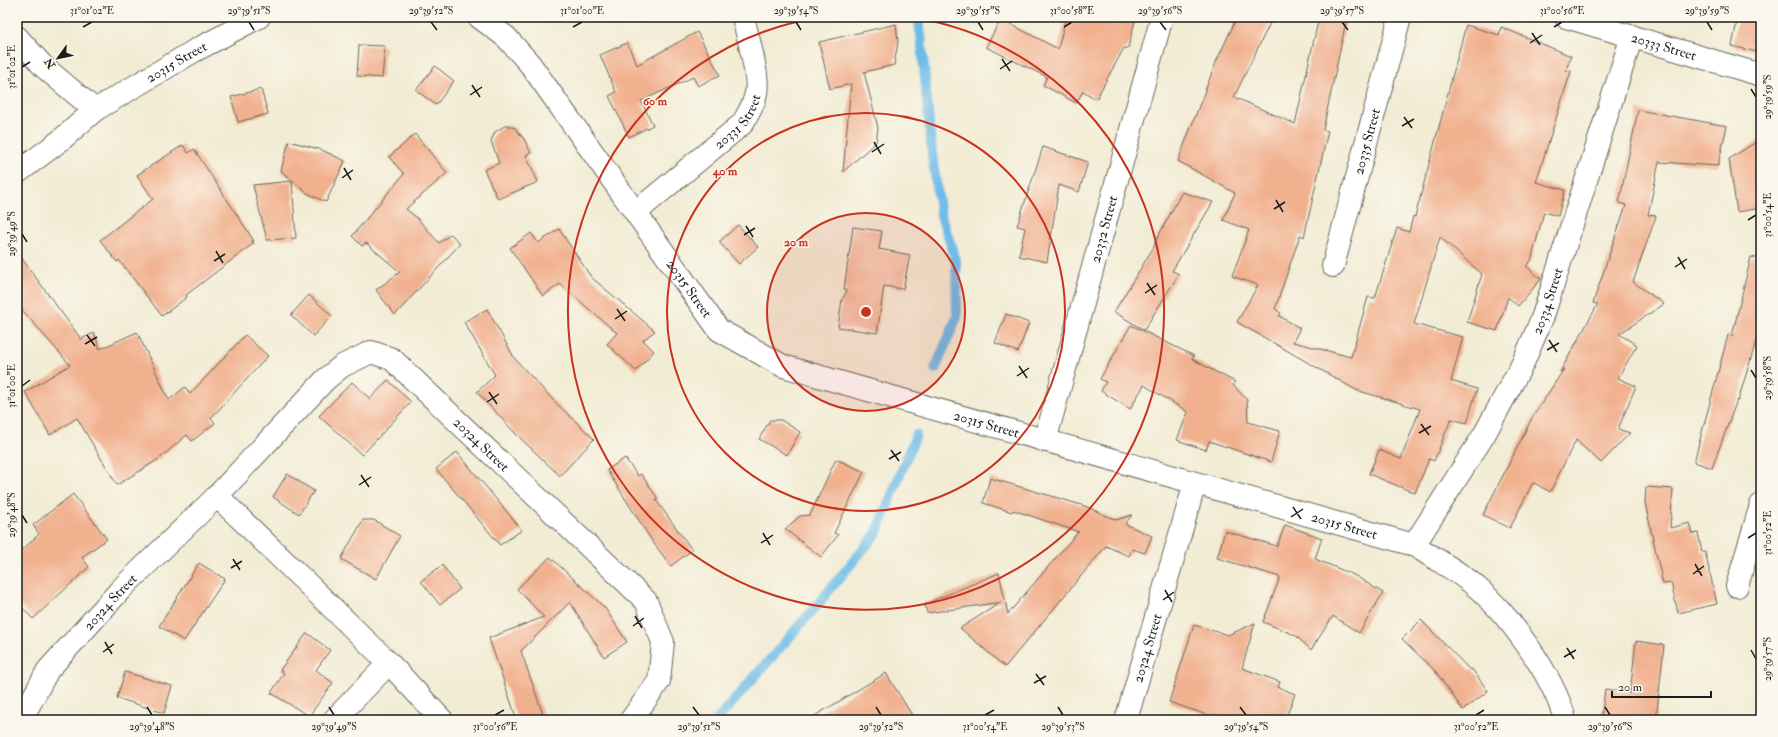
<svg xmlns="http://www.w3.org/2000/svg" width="1778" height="737" font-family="'IM FELL Double Pica',serif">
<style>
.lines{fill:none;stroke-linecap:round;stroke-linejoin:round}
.stream{stroke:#6ebce8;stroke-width:10}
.building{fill:#f1b18f}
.minor-casing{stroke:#67655c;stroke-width:24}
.minor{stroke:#fff;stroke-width:22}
.ticks{fill:none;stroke:#1c1c1c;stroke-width:1.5}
.ring{fill:none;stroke:#c8321e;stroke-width:2}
.labels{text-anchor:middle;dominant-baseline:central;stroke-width:3;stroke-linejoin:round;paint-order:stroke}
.street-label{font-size:14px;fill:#1c1c1c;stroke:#fbf7ec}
.centre{fill:#c8321e;stroke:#fbf7ec;stroke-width:2}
.ring-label{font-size:12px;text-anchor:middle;font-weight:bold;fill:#c8321e;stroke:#fbf7ec;stroke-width:3;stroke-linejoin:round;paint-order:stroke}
.neatline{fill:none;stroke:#1c1c1c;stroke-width:1.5}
.ticks-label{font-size:10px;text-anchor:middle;fill:#1c1c1c}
</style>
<rect width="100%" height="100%" fill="#fbf7ec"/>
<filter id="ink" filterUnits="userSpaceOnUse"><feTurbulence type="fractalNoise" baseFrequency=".025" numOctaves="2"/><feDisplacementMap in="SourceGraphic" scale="8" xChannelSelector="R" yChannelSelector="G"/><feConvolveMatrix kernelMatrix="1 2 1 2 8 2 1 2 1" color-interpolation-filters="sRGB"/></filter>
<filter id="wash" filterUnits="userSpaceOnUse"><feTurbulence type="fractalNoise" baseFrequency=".012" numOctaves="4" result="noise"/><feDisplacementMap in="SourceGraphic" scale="16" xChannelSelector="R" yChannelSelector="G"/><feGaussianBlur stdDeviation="0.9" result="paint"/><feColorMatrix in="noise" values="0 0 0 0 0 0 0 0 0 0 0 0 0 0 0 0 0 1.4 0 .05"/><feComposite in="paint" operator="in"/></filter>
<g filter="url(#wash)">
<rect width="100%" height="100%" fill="#f2ecd4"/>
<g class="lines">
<path class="stream" d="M918 17 921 35 932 155 941 216 956 260 957 317 935 369
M717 720 806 618 876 534 916 435"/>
</g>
<g id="blocks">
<path class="building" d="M1066 17H1136L1128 48H1124L1096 99 1083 91 1076 103 1043 85 1047 77 986 47 1001 19 1058 49Z
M1237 17H1273L1234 97 1295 124 1319 17H1347L1323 130 1328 131 1304 237 1300 235 1275 309 1281 313 1279 316 1300 328 1293 342 1351 357 1368 297 1375 298 1397 228 1409 232 1413 216 1415 217 1466 25 1499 35 1501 27 1571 56 1566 70 1571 71 1536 182 1565 190 1558 216 1544 212 1531 261 1526 266 1541 279 1518 306 1508 297 1497 331 1467 322 1482 274 1440 237 1414 324 1463 337 1451 381 1477 389 1467 423 1451 419 1434 461 1429 459 1415 493 1369 474 1379 450 1401 459 1420 409 1356 390 1237 322 1258 285 1232 276 1249 230 1223 220 1235 193 1178 161 1216 62Z
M1738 17H1761V53L1732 46Z
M896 24 898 42 894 65 864 72 878 128 876 142 843 172 851 84 830 89 819 42Z
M697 32 720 75 698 86 693 77 641 101 653 125 629 137 609 96 616 92 600 55 627 43 637 65Z
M359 45 385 46 382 78 357 76Z
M435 66 454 81 436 105 416 90Z
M261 89 268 114 238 122 231 97Z
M1638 110 1727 126 1718 166 1659 162 1648 215 1656 216 1633 282 1664 304 1619 334 1637 345 1618 378 1636 386 1618 429 1630 433 1601 463 1576 440 1550 492 1534 483 1532 484 1510 528 1483 515 1532 418 1564 369 1560 372 1598 304 1593 303 1626 205 1619 203Z
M506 125 515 128 524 139 531 153 526 155 538 182 498 199 484 170 499 163 491 141 495 132Z
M415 134 447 173 406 209 417 218 439 243 451 234 460 244 395 315 376 290 400 272 366 243 362 246 352 236 404 174 389 157Z
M1761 139V208L1737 212 1729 159Z
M289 141 322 150 345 161 326 202 307 193 281 171Z
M183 145 188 153 194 149 254 241H251L254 243 186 295 187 297 162 316 119 260 117 262 100 240 153 199 137 175Z
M1043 147 1088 162 1079 192 1059 185 1047 262 1019 256 1025 228 1017 226Z
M292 181 296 238 267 240 253 185Z
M1182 192 1213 202 1172 271 1179 274 1144 330 1114 312 1155 245 1154 244Z
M738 225 758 247 739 264 719 242Z
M853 227 882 231 879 249 910 255 903 289 884 286 877 333 838 327 842 299 847 291 844 289Z
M559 229 591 277 655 331 643 340 654 351 636 371 607 344 617 333 560 284 543 296 510 248 531 233 538 243Z
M17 252 81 339 94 333 100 349 137 332 169 400 185 387 190 394 245 335 268 356 211 418 215 423 192 441 187 435 159 459 117 485 77 418 50 435 25 392 70 365 17 304Z
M1751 257 1761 259V325L1738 401 1737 400 1712 468 1694 462 1728 335 1732 336Z
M309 295 332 316 313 336 291 315Z
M487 309 515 359 555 402 594 439 560 476 515 433 477 392 495 375 464 322Z
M1006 314 1029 323 1018 352 995 343Z
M1131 325 1194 356 1192 359 1235 382 1233 385 1247 400 1248 422 1280 431 1271 462 1209 441 1206 450 1177 440 1188 412 1144 385 1130 409 1101 391 1106 382 1100 379Z
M388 380 411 402 362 455 319 416 352 382 370 399Z
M770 420H781L800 432 787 455 759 439Z
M457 452 522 530 500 545 436 469Z
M625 458 638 476 641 474 658 499 656 500 692 550 671 566 652 541 607 470Z
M836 459 864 472 834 533 838 535 821 557 785 529 800 516 810 515Z
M287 474 314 491 299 514 273 497Z
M990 478 1085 506 1116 520 1132 515 1125 524 1152 536 1145 553 1132 549 1129 556 1106 546 1005 667 960 628 1002 602 927 613 925 604 999 573 1008 614 1077 533H1076L1079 532 1013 510 1012 512 983 503Z
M1646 487 1673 489 1670 528 1690 523 1693 534 1698 533 1702 552H1705L1717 604 1678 613 1671 583 1663 584 1645 503Z
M73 494 107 539 82 557 89 567 33 619 17 602V555L39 534 33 525Z
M363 520H374L400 536 376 579 341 559Z
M1285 525 1322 538 1315 559 1354 575 1383 593 1359 633 1333 616 1311 650 1295 635 1263 622 1280 577 1217 558 1225 531 1277 546Z
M550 557 605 608 627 642 604 657 570 602 521 651 545 720H517L489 638 544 617 517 589Z
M199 563 225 579 184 641 159 626Z
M442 565 460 589 440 605 421 581Z
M1421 620 1470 670 1472 669 1488 691 1463 710 1436 672 1402 639Z
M1255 623 1242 668 1280 682 1278 687 1295 694 1285 720H1222L1169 702 1194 625 1228 635Z
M307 633 330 650 316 670 333 683 309 716 271 693 284 673 280 670Z
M1636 641 1664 645 1656 720H1601L1605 689 1630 693Z
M125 672 172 686 164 713 117 698Z
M886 673 915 720H808Z"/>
</g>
</g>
<g filter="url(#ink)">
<use href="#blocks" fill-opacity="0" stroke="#67655c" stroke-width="1"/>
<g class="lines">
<defs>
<g id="minor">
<path id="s1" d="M479 17 506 37 530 64 719 330 783 366 1414 545C1433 558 1455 569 1473 584 1508 613 1554 676 1565 720"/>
<path id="s2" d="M1566 17 1761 75"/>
<path d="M17 37 44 67 95 110"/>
<path id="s3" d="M17 173 61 140 95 110 194 51 259 17"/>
<path id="s4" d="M636 212 742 124C748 114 754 105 756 93 760 77 747 35 743 17"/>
<path id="s5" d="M1333 266 1400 17"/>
<path id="s6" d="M1045 441 1162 17"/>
<path d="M217 496 389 663 442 720"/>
<path id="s7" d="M1414 545 1484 435 1523 363 1543 316 1632 36"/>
<path d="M1737 586 1761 505"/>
<path id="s8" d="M21 720 48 670 122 588 217 496 325 380 342 366 371 352 392 359 646 601 663 642 659 681 631 720"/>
<path d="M334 720 389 663"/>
<path id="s9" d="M1126 720 1195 483"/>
</g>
</defs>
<use href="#minor" class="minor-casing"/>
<use href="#minor" class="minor"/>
</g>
</g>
<path class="ticks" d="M249 22 254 30M431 22 437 30M796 22 801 30M978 22 983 30M1160 22 1166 30M1342 22 1348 30M1707 22 1712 30M83 27 92 22M573 27 582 22M1064 27 1072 22M1554 27 1562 22M1532 33 1540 45M1530 43 1542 35M1002 59 1010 71M22 67 30 62M1000 69 1012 61M472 85 480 97M1751 89 1756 97M470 95 482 87M1404 117 1412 128M1402 126 1414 119M874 142 881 154M872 152 884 144M344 168 351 180M342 178 353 170M1276 200 1283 212M1274 209 1285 202M1748 220 1756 215M746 226 753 237M22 234 27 242M744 235 755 228M216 251 223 263M1678 257 1685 269M214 261 225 254M1675 267 1687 259M1147 283 1155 295M1145 293 1157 285M617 309 625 321M615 319 627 311M87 335 95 346M1549 340 1557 352M85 344 97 337M1547 350 1559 343M1019 366 1027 378M1751 370 1756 378M1017 376 1029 368M22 386 30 380M489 392 497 404M487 402 499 394M1421 424 1429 435M1419 433 1431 426M891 450 899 461M889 459 901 452M361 475 369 487M359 485 371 477M1293 507 1301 519M22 515 27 523M1291 517 1303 509M763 533 770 545M1748 538 1756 533M761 543 773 535M233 559 240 570M1695 564 1702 576M231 568 242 561M1693 574 1704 566M1165 590 1172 602M1163 600 1174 592M635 616 642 628M633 626 644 618M105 642 112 654M1567 648 1574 659M1751 650 1756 659M103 652 114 644M1564 657 1576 650M1036 674 1044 685M1034 683 1046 676M147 707 152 715M329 707 334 715M693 707 699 715M876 707 881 715M1058 707 1063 715M1240 707 1246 715M1605 707 1610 715M495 715 504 710M985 715 994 710M1476 715 1484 710"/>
<circle cx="866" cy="312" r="99" fill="#c8321e" fill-opacity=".12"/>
<g class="ring">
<circle cx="866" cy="312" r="99"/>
<circle cx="866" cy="312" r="199"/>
<path d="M910 17A298 298 0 1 1 822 17"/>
</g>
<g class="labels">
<g class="street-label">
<text stroke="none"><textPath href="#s2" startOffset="102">20333 Street</textPath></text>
<text stroke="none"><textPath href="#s3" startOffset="195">20315 Street</textPath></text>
<text stroke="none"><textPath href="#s4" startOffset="137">20331 Street</textPath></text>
<text stroke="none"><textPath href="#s5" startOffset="129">20335 Street</textPath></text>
<text stroke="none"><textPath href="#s6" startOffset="220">20332 Street</textPath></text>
<text stroke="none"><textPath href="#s1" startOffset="345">20315 Street</textPath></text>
<text stroke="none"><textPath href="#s7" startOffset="279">20334 Street</textPath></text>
<text stroke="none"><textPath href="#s1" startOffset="681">20315 Street</textPath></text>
<text stroke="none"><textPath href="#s8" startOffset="658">20324 Street</textPath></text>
<text stroke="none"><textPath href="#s1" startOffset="1053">20315 Street</textPath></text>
<text stroke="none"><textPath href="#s8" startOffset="149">20324 Street</textPath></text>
<text stroke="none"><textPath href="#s9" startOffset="75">20324 Street</textPath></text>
</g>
</g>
<circle cx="866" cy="312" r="6" class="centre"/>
<g class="ring-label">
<text x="655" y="105">60 m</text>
<text x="725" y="175">40 m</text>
<text x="796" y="246">20 m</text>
</g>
<rect width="1778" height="737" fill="none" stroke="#fbf7ec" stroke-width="44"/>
<g transform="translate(58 58) rotate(237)" stroke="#fbf7ec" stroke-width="3" paint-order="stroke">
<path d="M0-3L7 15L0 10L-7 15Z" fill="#1c1c1c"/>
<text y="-6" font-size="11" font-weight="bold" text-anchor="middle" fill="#1c1c1c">N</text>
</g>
<path d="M1612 691v6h99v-6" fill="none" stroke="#1c1c1c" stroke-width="2"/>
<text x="1618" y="691" font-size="12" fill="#1c1c1c" stroke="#fbf7ec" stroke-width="3" paint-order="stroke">20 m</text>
<rect x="22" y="22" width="1734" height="693" class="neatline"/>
<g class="ticks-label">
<text x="92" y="14">31°01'02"E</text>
<text x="249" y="14">29°39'51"S</text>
<text x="431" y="14">29°39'52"S</text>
<text x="582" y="14">31°01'00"E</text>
<text x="796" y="14">29°39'54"S</text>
<text x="978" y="14">29°39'55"S</text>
<text x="1072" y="14">31°00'58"E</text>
<text x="1160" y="14">29°39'56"S</text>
<text x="1342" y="14">29°39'57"S</text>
<text x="1562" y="14">31°00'56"E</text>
<text x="1707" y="14">29°39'59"S</text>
<text transform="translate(11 67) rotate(-90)" y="4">31°01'02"E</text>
<text transform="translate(1767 97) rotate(-90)" y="4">29°39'59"S</text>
<text transform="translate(1767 215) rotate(-90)" y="4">31°00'54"E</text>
<text transform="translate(11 234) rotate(-90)" y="4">29°39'49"S</text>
<text transform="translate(1767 378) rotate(-90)" y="4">29°39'58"S</text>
<text transform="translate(11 386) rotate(-90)" y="4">31°01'00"E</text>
<text transform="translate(11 515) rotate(-90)" y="4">29°39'48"S</text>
<text transform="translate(1767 533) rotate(-90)" y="4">31°00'52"E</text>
<text transform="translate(1767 659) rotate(-90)" y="4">29°39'57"S</text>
<text x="152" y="730">29°39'48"S</text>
<text x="334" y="730">29°39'49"S</text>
<text x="495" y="730">31°00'56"E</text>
<text x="699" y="730">29°39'51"S</text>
<text x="881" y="730">29°39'52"S</text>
<text x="985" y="730">31°00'54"E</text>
<text x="1063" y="730">29°39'53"S</text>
<text x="1246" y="730">29°39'54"S</text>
<text x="1476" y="730">31°00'52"E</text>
<text x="1610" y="730">29°39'56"S</text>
</g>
</svg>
